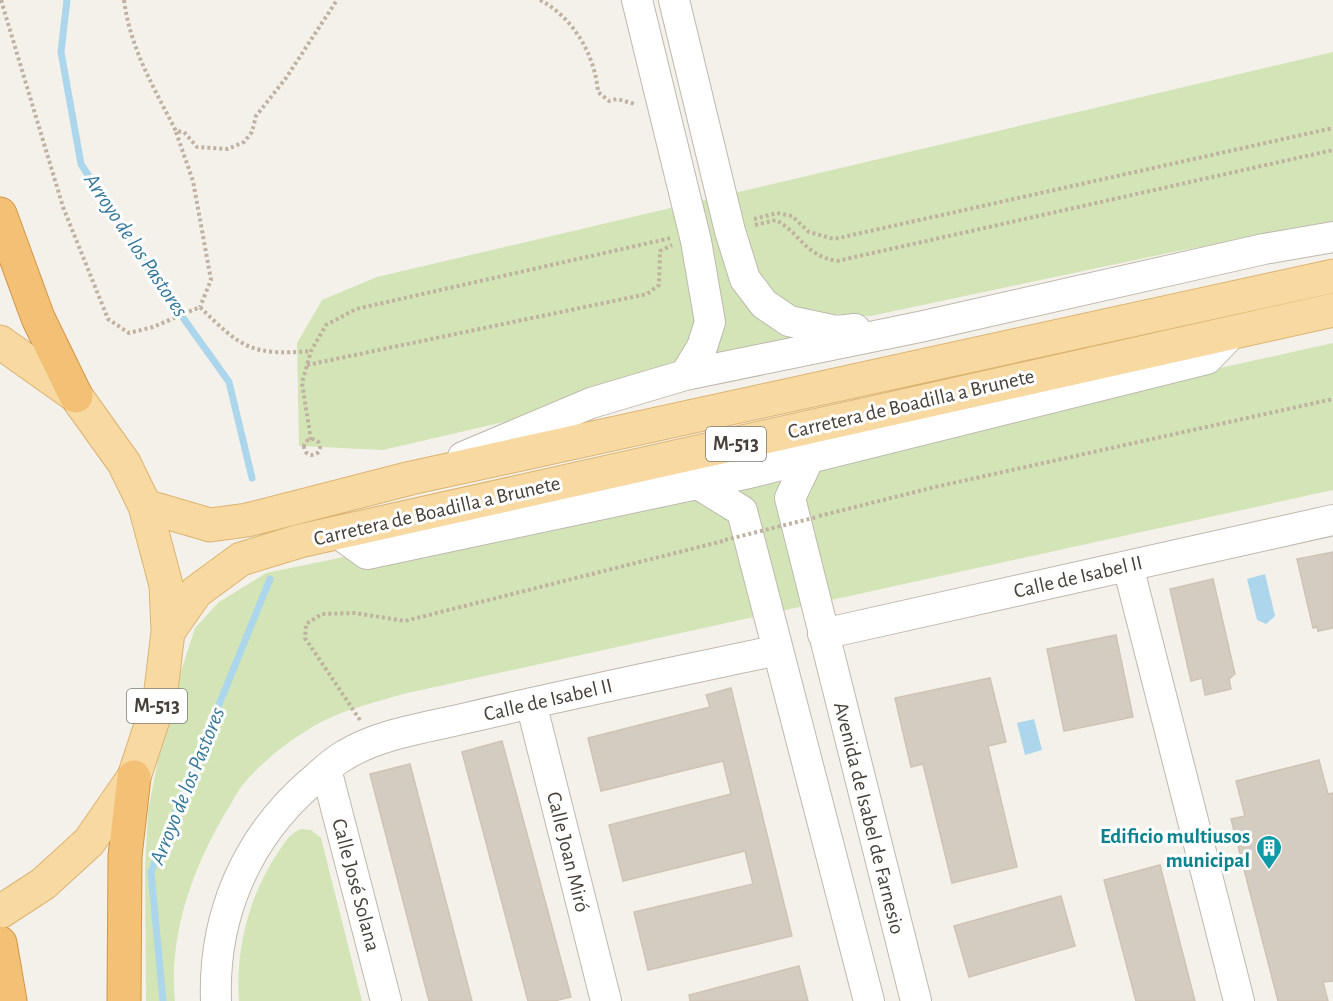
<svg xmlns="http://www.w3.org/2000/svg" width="1333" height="1001" font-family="'Alegreya Sans',sans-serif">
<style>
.green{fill:#d3e5b7}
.water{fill:#acd6ec}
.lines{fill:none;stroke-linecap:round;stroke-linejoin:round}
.stream{stroke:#acd6ec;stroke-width:7}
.building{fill:#d5ccc1;stroke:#cfc3b4;stroke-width:1.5}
.minor-casing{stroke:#bfb8ae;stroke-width:32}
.major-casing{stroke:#dcb471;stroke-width:35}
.highway-casing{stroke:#d39546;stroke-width:35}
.path{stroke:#c0b2a0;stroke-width:4;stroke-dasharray:3 3;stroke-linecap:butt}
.minor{stroke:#fff;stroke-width:30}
.major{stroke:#f7d9a1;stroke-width:33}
.highway{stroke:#f3c176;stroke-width:33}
.path-bridge{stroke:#c0b2a0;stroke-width:4;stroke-dasharray:3 3;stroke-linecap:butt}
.labels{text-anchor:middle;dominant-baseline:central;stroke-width:6;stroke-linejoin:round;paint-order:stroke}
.shield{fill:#fff;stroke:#7f7a74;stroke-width:1.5}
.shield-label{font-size:20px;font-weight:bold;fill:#484139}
.street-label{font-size:21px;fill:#484139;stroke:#fff}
.culture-label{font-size:21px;font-weight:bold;fill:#0d838f;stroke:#fff;text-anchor:end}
.water-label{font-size:22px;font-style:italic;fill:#35789d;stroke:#fff}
</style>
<rect width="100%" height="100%" fill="#f4f1eb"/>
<path class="green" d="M1333 52V223L1173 252 871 316 838 314 793 340 601 384 517 419 383 450 299 446 297 343 322 300 377 277Z
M1333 343V490L403 694C376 702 346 709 321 722 294 737 267 757 246 781 239 788 234 799 229 807 194 864 168 934 175 1001H146L145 868 148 811 167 714 195 628 219 602 266 573 698 484Z
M301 829 311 830 321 838 362 1001H239C235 950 249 894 279 851 285 842 290 833 301 829Z"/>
<path class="water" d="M1265 574 1275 616 1266 624 1257 620 1247 579Z
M1034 719 1042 750 1025 755 1017 723Z"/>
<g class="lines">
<path class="stream" d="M67 0 61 52 81 164 156 280 229 382 252 478
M163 1001 151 872 270 579"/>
</g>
<path class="building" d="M1333 552V628L1318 631 1317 627 1313 628 1297 559Z
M1213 579 1235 674 1229 679 1231 689 1205 695 1202 678 1191 681 1170 589Z
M1116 635 1133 717 1064 731 1047 649Z
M990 678 1006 742 988 746 1017 867 952 883 923 764 911 767 895 698Z
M731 688 792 936 648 970 634 912 753 884 745 851 623 881 609 825 731 794 723 761 601 791 588 738 710 707 706 695Z
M502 741 571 997 554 1001H528L462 752Z
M1319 760 1328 794 1333 793V981L1323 982 1328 1001H1278L1231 819 1245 816 1236 781Z
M410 764 472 1001H429L370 774Z
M1160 865 1195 1001H1136L1104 880Z
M1061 896 1075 946 969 977 954 926Z
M799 966 808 1001H690L689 995Z"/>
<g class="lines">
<defs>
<path id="minor" d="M637 0 696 241 710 322 702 347 685 375
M674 0 730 231 745 279 764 304 789 321 836 331 855 329
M463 457 591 403 685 375 924 326 1264 249 1333 237
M809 458 790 498 916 1001
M698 484 742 511 869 1001
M338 533 367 554 749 473 1207 359 1233 332
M1128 566 1239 1001
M823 634 1333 520
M531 703 606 1001
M326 769 386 1001
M216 1001C213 916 246 839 310 783 321 774 332 762 345 755 381 733 430 727 471 717 573 693 676 672 778 650"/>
<path id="major" d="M0 342 76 396 124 463 145 506 166 585 168 632 160 698 134 777 89 842 43 884 0 912
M145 506 210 525 247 520 411 478 1333 276
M168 632 196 592 241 559 300 541 1333 310"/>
<path id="highway" d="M0 214 38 318 76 396
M0 943 10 1001
M124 1001 125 856 134 777"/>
</defs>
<use href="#minor" class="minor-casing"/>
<use href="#major" class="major-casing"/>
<use href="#highway" class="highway-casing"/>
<path class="path" d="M1 0 63 207 108 319 129 333 153 327 200 307C241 348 252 356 311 351
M124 0C130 48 154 88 176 131L184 132 197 147 228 149 244 142 252 132 256 116 286 78 337 0
M540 0C573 17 595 55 598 92L609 101 617 99 635 104
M176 132 193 181 211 280 200 307
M754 219 777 213 792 216 809 232 834 239 1333 128
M755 225 776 220C801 234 804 255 837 261L1333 150
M307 365 647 294 659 285 660 251 672 245
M304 447a8 8 0 1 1 16 0a8 8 0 1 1-16 0Z
M311 440 302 383 311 351 326 325 356 309 671 238
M819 516 935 487 1333 399
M360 720 305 638 306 624 322 614 355 613 405 621 723 541"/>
<use href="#minor" class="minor"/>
<use href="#major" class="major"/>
<use href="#highway" class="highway"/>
<path class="path-bridge" d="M725 540 817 517"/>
</g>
<defs>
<symbol id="building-pin" viewBox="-11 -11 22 30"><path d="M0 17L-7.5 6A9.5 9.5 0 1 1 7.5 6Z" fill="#0f9aa8" stroke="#fff"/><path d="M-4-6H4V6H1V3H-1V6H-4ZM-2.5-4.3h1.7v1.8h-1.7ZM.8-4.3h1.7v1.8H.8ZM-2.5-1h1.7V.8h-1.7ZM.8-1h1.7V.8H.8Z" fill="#fff"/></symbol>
</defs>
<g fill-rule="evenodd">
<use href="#building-pin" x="1254" y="833" width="30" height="40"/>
</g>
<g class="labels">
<g class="shield">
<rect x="706" y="427" width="60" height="34" rx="4.5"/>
<rect x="127" y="689" width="60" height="34" rx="4.5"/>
</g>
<g class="shield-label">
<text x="736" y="444">M-513</text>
<text x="157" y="706">M-513</text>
</g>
<g class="street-label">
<text transform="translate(911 404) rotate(-13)">Carretera de Boadilla a Brunete</text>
<text transform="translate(437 511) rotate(-13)">Carretera de Boadilla a Brunete</text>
<text transform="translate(1078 577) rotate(-13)">Calle de Isabel II</text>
<text transform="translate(548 700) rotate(-13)">Calle de Isabel II</text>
<text transform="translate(869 818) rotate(76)">Avenida de Isabel de Farnesio</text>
<text transform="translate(568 852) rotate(76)">Calle Joan Miró</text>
<text transform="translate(356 885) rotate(75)">Calle José Solana</text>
</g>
<g class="culture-label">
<text x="1250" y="836">Edificio multiusos<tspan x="1250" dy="24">municipal</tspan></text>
</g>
<g class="water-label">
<text transform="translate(136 245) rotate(56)">Arroyo de los Pastores</text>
<text transform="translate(187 786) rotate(-68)">Arroyo de los Pastores</text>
</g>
</g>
</svg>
